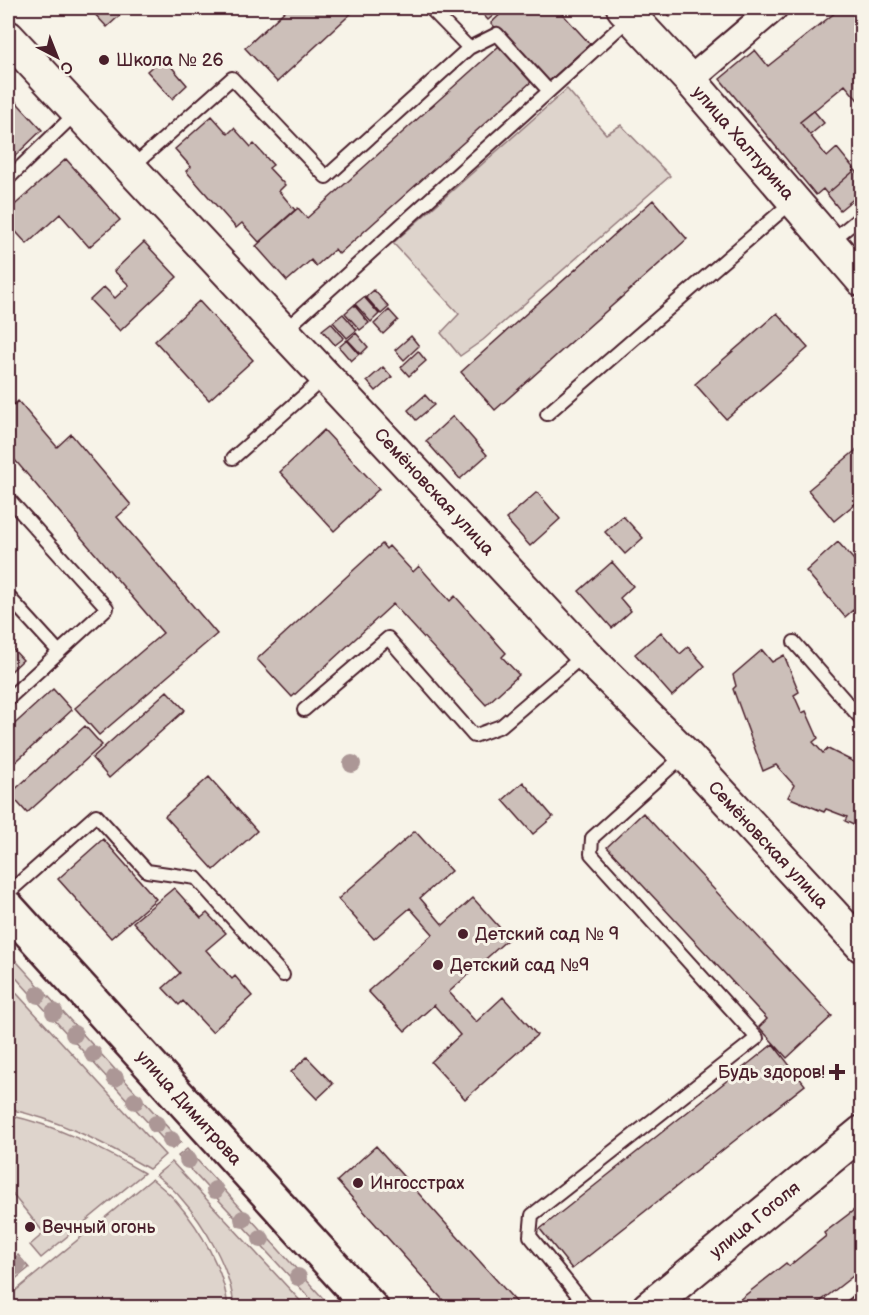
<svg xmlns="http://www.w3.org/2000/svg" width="869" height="1315" font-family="'Balsamiq Sans',sans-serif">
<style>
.green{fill:#ded4cc;stroke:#947a7c;stroke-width:1.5}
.building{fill:#ccbfb9;stroke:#4a1f2b;stroke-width:1.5}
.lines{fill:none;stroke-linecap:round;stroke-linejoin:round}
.service-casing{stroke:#4a1f2b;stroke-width:16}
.minor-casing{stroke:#4a1f2b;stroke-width:30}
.tertiary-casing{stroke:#4a1f2b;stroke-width:36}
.secondary-casing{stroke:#4a1f2b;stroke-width:38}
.service{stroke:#f7f3e8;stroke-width:12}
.minor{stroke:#f7f3e8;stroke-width:26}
.tertiary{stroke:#f7f3e8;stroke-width:32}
.secondary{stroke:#f7f3e8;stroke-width:33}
.tree{fill:#ac9796}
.poi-dot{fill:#4a1f2b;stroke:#f7f3e8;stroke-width:2}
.labels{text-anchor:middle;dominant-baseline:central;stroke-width:6;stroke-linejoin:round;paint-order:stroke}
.poi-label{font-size:18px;fill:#4a1f2b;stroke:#f7f3e8;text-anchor:start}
.street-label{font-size:18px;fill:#4a1f2b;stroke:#f7f3e8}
</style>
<rect width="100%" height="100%" fill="#f7f3e8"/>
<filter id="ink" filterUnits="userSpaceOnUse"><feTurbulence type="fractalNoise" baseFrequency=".0167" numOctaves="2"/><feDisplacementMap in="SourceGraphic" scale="12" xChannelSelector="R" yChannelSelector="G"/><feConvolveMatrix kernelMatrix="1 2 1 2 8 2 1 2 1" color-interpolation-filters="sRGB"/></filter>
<g filter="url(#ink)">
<path class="green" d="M567 89 606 134 621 125 670 176 483 340 460 356 441 333 459 314 393 243Z
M8 952 181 1142 172 1149 8 969Z
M8 984 165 1155 149 1169C104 1143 58 1119 8 1109Z
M8 1115C56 1125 101 1148 144 1173L41 1258 30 1245 44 1233 8 1189Z
M187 1149 331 1307H318L178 1156Z
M172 1162 306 1307H234C231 1269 205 1225 180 1197 173 1188 164 1182 156 1175Z
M152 1179C160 1186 169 1193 176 1201 201 1230 224 1269 228 1307H8V1297Z
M18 1255 29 1268 8 1285V1264Z"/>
<path class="building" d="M89 8H128L107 27Z
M288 8H357L277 82 245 48Z
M477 8H502L488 20Z
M507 8H557L590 44 546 84 491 23Z
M662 8H680L670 17Z
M841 8H862V105L845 85 800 122 827 157 837 148 855 170 827 194 823 189 816 195 720 79 755 50 768 66Z
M499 46 531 82 339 254 335 249 316 266 311 260 287 281 256 246 298 208 307 218Z
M163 57 187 85 172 99 147 71Z
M8 93 42 130 14 157 8 151Z
M814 111 824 123 810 135 800 122Z
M212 116 228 134 234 128 251 147 254 144 273 165 269 168 285 185 279 191 295 210 259 242 242 223 236 228 186 171 191 167 175 149Z
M66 159 120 220 89 247 60 214 27 244 8 223V211Z
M855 170 862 177V192L840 210 827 194Z
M653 200 687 239 495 410 461 372Z
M144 242 177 277 120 331 90 300 104 287 115 298 129 285 114 271Z
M374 290 389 307 381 314 366 297Z
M364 297 379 314 371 322 355 304Z
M199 301 253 360 209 400 155 341Z
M354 305 369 323 360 330 345 313Z
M389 310 398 320 383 334 374 324Z
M777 313 808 348 726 419 695 384Z
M343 314 357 330 347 338 333 322Z
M331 323 344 338 335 345 322 330Z
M356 333 368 347 361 354 348 340Z
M411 336 419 346 404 360 395 350Z
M347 340 359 354 351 361 339 347Z
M418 351 426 361 409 376 401 367Z
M383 367 392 377 376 391 367 381Z
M425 395 434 405 416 420 408 410Z
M18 401 57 447 71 434 131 505 117 517 217 634 99 735 75 708 163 633 8 452V410Z
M453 416 487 455 460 479 426 441Z
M324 430 379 489 334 531 280 472Z
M862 445V498L834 521 808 490Z
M537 492 560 519 530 546 506 519Z
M623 516 643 538 625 554 605 532Z
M838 542 862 569V620L853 610 845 617 806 571Z
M382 544 386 549 389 546 413 572 419 566 450 601 455 596 506 653 502 657 519 675 486 705 393 604 292 697 257 659Z
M612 562 633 586 620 598 631 611 612 628 579 591Z
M661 632 680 654 688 647 705 666 672 696 635 654Z
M8 644 23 660 8 674Z
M762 650 772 662 784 655 799 692 794 695 802 713 806 711 818 738 813 742 823 753 828 749 862 766V829L845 821 847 817 826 809 824 812 788 797 794 785 776 765 763 771 733 689 736 686 733 675Z
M53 689 72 710 8 769V730Z
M167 691 185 710 109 778 92 758Z
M85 726 102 745 27 813 10 794Z
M209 777 257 831 214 870 165 816Z
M523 782 553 817 533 834 503 800Z
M643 813 832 1016 787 1058 759 1027 767 1019 607 847Z
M415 831 451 871 420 898 443 925 473 898 509 938 449 992 476 1022 503 997 537 1035 465 1099 431 1062 460 1035 434 1005 405 1031 368 991 433 934 410 908 374 939 338 899Z
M103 839 156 899 111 938 58 879Z
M174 888 201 918 207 913 226 933 206 950 232 979 235 976 252 996 212 1032 183 1001 179 1005 163 988 180 973 133 922Z
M773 1044 805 1085 572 1269 540 1229Z
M307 1057 333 1084 317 1099 291 1072Z
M376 1146 518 1304 514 1308H450L337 1181Z
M862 1204V1269L812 1308H729L786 1263 789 1266 826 1236 824 1233Z"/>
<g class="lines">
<defs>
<path id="service" d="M430 8 469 48 497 34 549 91
M132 167 232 78 326 177 469 48
M8 179 77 112
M830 242 862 216
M284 331 631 17
M547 414 793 201
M233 458 325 377
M8 498 107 608 8 699
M8 596 59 652
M794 642 862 720
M304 710 388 638 474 736 501 726 584 655
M8 893 96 815 147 871 196 878 283 975
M588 1308 530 1236 532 1215 757 1038 591 854 592 838 684 755
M850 1308 862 1298"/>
<path id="minor" d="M690 80 774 8"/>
<path id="tertiary" d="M623 8 690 80 862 280
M8 37 585 654 685 754 862 946
M648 1308 862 1132"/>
<path id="secondary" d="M8 908 371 1308"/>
</defs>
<use href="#service" class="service-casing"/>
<use href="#minor" class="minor-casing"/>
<use href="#tertiary" class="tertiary-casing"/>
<use href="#secondary" class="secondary-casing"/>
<use href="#service" class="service"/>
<use href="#minor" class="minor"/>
<use href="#tertiary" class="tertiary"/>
<use href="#secondary" class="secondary"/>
</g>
<g class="tree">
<circle cx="352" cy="764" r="9"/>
<circle cx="38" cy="995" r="9"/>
<circle cx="54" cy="1012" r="9"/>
<circle cx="74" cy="1034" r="9"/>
<circle cx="93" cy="1054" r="9"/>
<circle cx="115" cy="1078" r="9"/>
<circle cx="135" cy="1101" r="9"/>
<circle cx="156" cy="1124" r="9"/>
<circle cx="171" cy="1140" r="9"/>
<circle cx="188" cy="1160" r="9"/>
<circle cx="215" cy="1190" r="9"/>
<circle cx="243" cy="1219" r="9"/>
<circle cx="261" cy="1239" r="9"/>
<circle cx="17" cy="1266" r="9"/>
<circle cx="298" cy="1277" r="9"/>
</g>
</g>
<g class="poi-dot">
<circle cx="104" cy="60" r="6"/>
<circle cx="463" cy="934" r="6"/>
<circle cx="438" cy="965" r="6"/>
<path d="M834 1063h6v6h6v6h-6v6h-6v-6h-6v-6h6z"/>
<circle cx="358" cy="1183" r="6"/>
<circle cx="30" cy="1227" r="6"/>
</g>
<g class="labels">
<g class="poi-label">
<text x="116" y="60">Школа № 26</text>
<text x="475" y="934">Детский сад № 9</text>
<text x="450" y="965">Детский сад №9</text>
<text x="825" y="1072" text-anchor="end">Будь здоров!</text>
<text x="370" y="1183">Ингосстрах</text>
<text x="42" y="1227">Вечный огонь</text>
</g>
<g class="street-label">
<text transform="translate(743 143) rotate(49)">улица Халтурина</text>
<text transform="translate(434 492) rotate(47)">Семёновская улица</text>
<text transform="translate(768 845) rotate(47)">Семёновская улица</text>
<text transform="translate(189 1108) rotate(48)">улица Димитрова</text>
<text transform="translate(755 1220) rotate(-39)">улица Гоголя</text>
</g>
</g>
<rect width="869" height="1315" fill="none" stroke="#f7f3e8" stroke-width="30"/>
<rect x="15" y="15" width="839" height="1285" fill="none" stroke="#4a1f2b" stroke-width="2" filter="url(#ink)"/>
<g transform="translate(57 57) rotate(138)" stroke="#f7f3e8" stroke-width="4.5" paint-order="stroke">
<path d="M0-4.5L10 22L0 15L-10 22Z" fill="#4a1f2b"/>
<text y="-9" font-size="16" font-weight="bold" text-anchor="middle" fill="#4a1f2b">С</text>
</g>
</svg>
